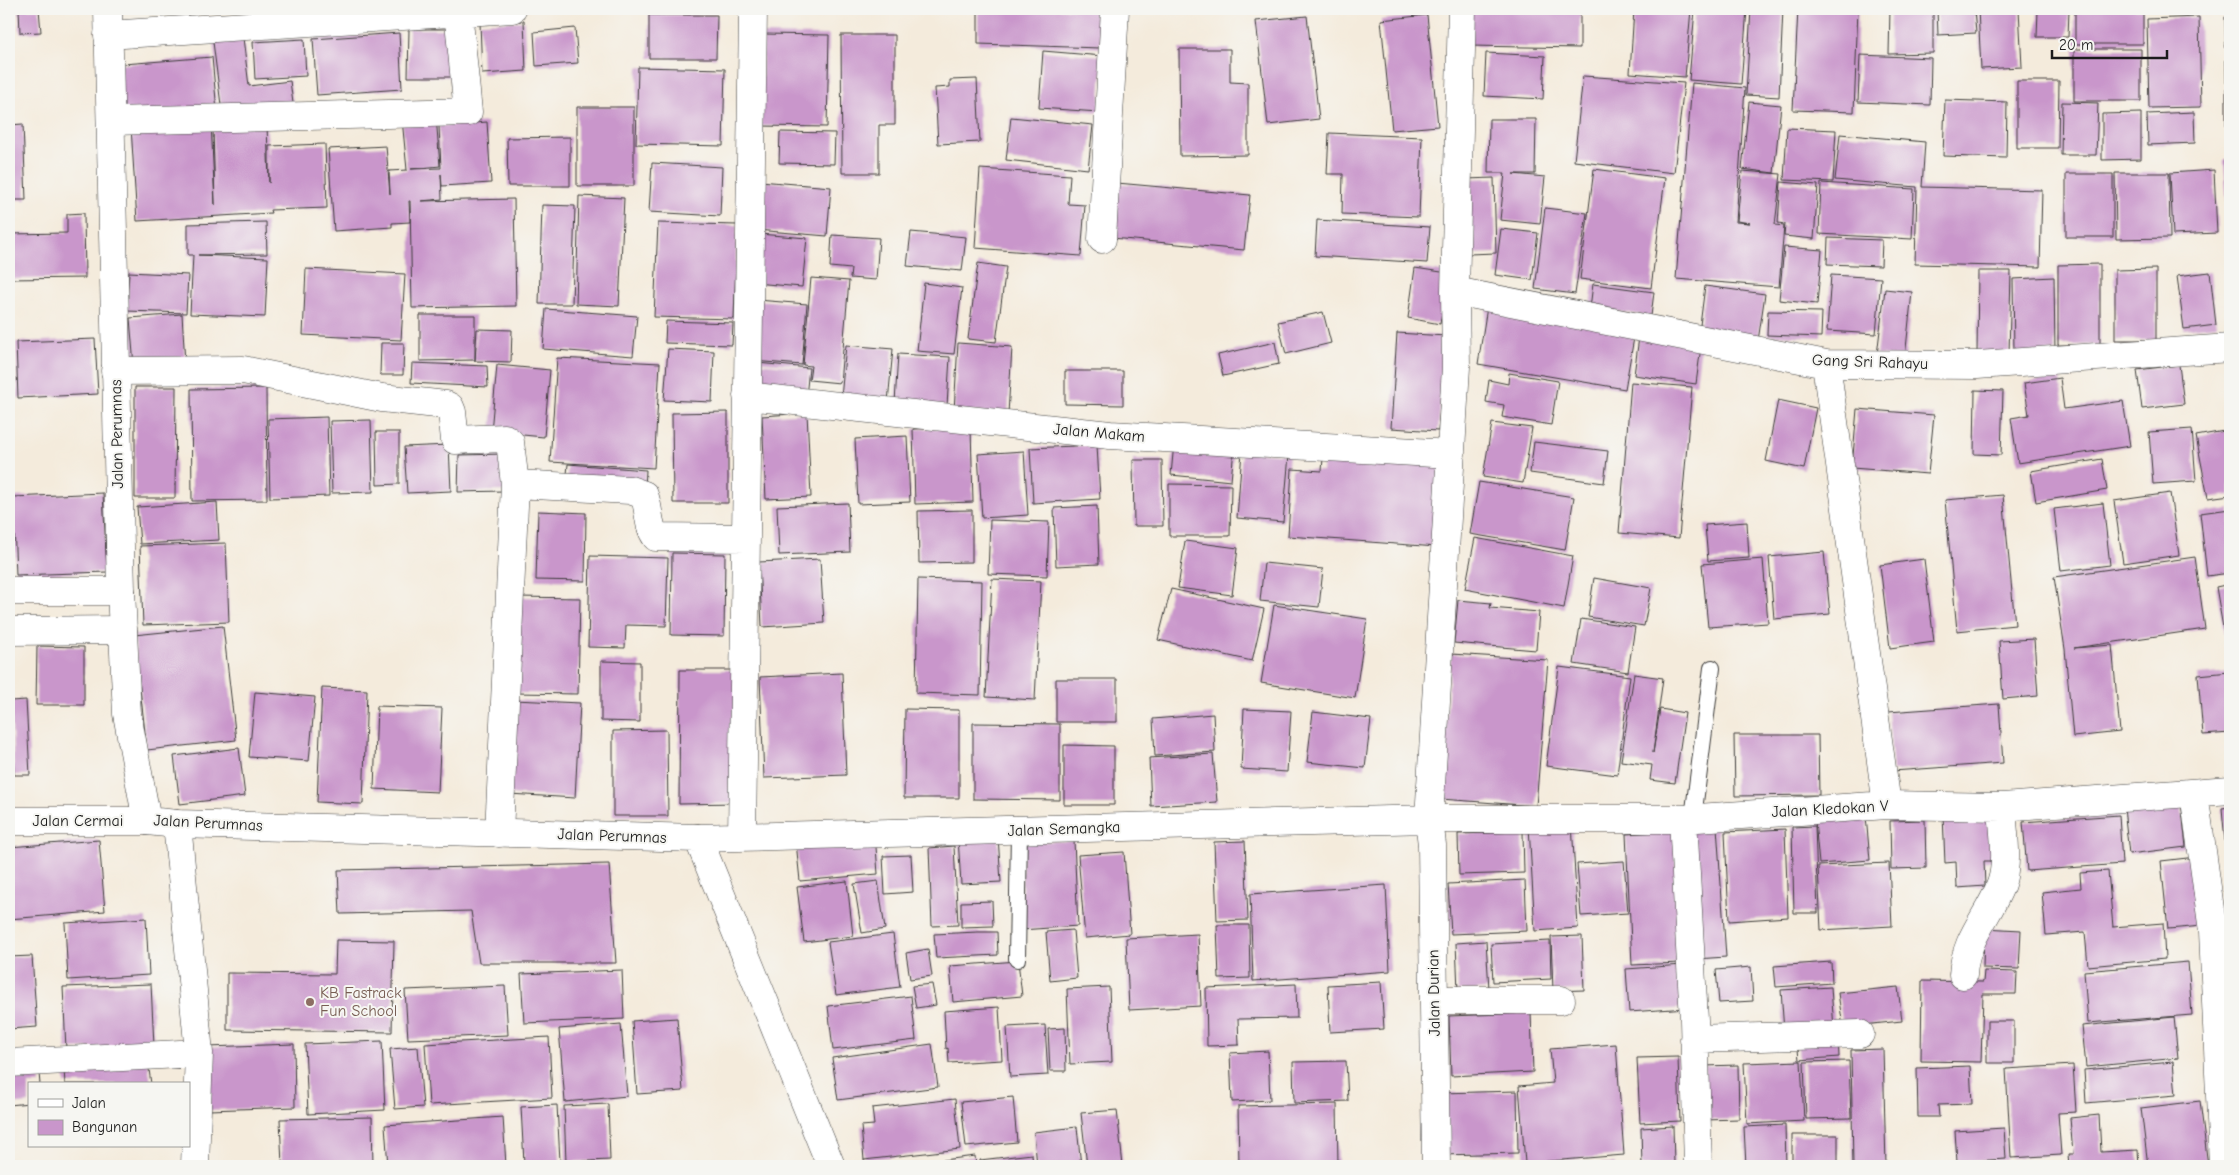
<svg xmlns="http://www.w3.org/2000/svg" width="2239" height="1175" font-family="'Comic Neue',sans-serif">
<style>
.building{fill:#c996cb}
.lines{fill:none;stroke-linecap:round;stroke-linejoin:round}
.lane-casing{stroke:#3c3b39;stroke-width:18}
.street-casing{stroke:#3c3b39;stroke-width:29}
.secondary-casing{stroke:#3c3b39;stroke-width:29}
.lane{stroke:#fff;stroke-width:16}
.street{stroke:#fff;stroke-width:28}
.secondary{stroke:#fff;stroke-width:28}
.education-dot{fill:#8d6e63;stroke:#f6f6f2;stroke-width:2}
.labels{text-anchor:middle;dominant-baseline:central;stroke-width:4;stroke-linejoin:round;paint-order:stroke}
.street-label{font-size:16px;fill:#1c1c1c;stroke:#f6f6f2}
.education-label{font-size:16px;fill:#785e54;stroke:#f6f6f2;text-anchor:start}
</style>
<rect width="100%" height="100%" fill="#f6f6f2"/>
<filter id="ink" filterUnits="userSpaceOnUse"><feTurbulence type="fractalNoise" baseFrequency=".02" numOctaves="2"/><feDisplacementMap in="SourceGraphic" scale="10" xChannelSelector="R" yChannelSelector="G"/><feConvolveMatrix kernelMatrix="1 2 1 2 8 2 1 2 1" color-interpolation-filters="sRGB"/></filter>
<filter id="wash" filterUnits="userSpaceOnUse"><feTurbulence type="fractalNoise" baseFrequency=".0096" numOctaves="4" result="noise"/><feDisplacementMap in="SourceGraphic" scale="20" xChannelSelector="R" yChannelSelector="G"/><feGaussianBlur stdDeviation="1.12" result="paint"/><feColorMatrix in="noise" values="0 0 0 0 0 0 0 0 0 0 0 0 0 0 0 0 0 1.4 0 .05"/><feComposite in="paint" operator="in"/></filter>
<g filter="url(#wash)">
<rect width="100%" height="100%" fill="#f4ebdc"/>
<g id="blocks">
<path class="building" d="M19 9H39L41 32 20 33Z
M165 9H212V10L166 14Z
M978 9H1102L1100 48 978 44Z
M1470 9H1580V48L1470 46Z
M1634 9H1691L1685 77 1630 73Z
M1695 9H1747L1741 84 1689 80Z
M1751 9H1783L1779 97 1746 95Z
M1798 9H1858L1854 112 1793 110Z
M1890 9H1933V53L1889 54Z
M1937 9H1974L1976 33 1938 35Z
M1978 9H2019L2022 67 1981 69Z
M2075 9H2143V44H2075Z
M2038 10H2069L2068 37H2037Z
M649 15H717L716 58H649Z
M1427 15 1438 126 1392 130 1381 20Z
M1307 16 1319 119 1268 125 1256 21Z
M2199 17 2201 107 2149 108 2147 19Z
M2225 17H2230V83H2226Z
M524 21 526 71 482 74 480 23Z
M575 28 578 63 536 66 534 32Z
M409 29H459V77H408Z
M399 33 402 89 317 95 313 39Z
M763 34 829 35 827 127 761 126Z
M841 35H895V125H879V173H842Z
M243 38 249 86 290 81 293 103 222 113 213 42Z
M304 39 306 76 255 79 253 42Z
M1179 49H1230V82L1248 83V155L1180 156Z
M2074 49H2141V101H2074Z
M1043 51 1103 56 1099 112 1039 108Z
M1486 53 1545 56 1543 99 1484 96Z
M1860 55 1931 58 1930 105 1858 102Z
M212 57 217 111 116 119 111 65Z
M638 67 725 69 723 146 636 144Z
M1583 76 1684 83 1674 173 1574 161Z
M977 79 980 142 938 144 935 88 950 87V80Z
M2017 81H2059L2058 148H2017Z
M1692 83 1745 88 1736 222 1750 223 1737 221 1742 171 1781 174 1775 225 1784 226 1779 287 1676 279Z
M2226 88H2230V128H2226Z
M1945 100 2007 102 2006 158 1943 156Z
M1749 102 1781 105 1774 173 1742 169Z
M2062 102 2098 103 2096 155H2061Z
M577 107H634V186H577Z
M2194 112 2195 143 2148 145 2147 114Z
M2141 113V159L2102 160V114Z
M436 116 440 166 411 169 441 168 439 126 487 122 491 183 442 186 441 174 442 199 421 201 514 199 516 306 412 308 410 201H409L410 222 392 223V227L334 231 328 149 386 146 390 194 389 171 407 170 402 119Z
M1011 117 1093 125 1088 169 1006 160Z
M1489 119H1536L1535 174H1513L1545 177 1540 224 1500 220 1505 173H1488Z
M211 122 215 205 213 127 267 125 269 183V146L325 144 327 208 270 210 271 213 137 221 131 127Z
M23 124 26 200H9V125Z
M1787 128 1836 130 1833 182 1784 180Z
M780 132 835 133 834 164 779 163Z
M1329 133 1422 137 1419 217 1342 214 1343 174H1327Z
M1840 134 1925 142 1922 187 2042 190 2040 267 1915 264 1917 187 1835 180Z
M570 137V186H508L507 138Z
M2224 160H2230V238H2229Z
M652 163 722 167 720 216 649 212Z
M980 169 1070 175 1068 204 1085 205 1081 256 975 248Z
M1594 169 1665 178 1651 288 1580 279Z
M2214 170 2217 233 2173 235 2170 173Z
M2115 173H2169L2170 238 2116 239Z
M2066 174H2113V237H2066Z
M1494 178 1496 253 1469 254 1466 179Z
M760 181 831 187 827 236 756 230Z
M1781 182 1818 185 1814 239 1784 236 1785 224 1778 223Z
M1117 183 1250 195 1244 250 1112 238Z
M1821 183 1914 189 1912 239 1819 234Z
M579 196 624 198 619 306 576 304Z
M542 205 575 206 572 304H539Z
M1545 208 1587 213 1575 294 1535 289Z
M84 213 85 278 9 279V234L67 233V214Z
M1317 220 1430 227 1427 263 1315 256Z
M266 222 267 254 198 255 268 258 265 317 190 314 193 255H188V224Z
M658 223 737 225 734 319 654 317Z
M1501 229 1538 233 1532 280 1495 275Z
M911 232 966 237 962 271 907 266Z
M759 234 807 238 802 287 754 283Z
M832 235 879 238 876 280 850 278 851 269 830 267Z
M1828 238 1882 240 1881 266 1827 264Z
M1784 247 1822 250 1817 304 1779 300Z
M978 263 1006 267 996 342 968 339Z
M2100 264V345H2058V265Z
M1415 268 1448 273 1440 324 1408 318Z
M306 269 405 274 401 340 303 335Z
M2156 269V340H2115V270Z
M1978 271H2011L2009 355 1977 354Z
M129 272 188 275 186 313 127 311Z
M2210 272 2216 325 2184 329 2177 276Z
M1831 275 1881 278 1876 334 1827 331Z
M2054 277 2055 352 2014 353 2013 279Z
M811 278 849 281 840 383 809 380 811 366 803 365Z
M924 283 962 288 954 354 917 351Z
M1593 284 1654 292 1651 316 1590 308Z
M1705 286 1765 294 1758 341 1699 333Z
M1885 289 1912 292 1905 358 1877 355Z
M757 300 807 304 802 365 753 361Z
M1487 307 1635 332 1625 389 1478 364Z
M546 309 637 316 633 356 543 349Z
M1768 311 1822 312 1821 337 1767 335Z
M1323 312 1331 343 1286 354 1278 322Z
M182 314 185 363 134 366 130 318Z
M420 315H475V360L420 361Z
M666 321 733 323 732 345 665 343Z
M477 329 512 330 511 362 475 361Z
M1397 333 1446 336 1438 431 1391 428Z
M1639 337 1701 346 1696 384 1634 375Z
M95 339 98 394 18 398 16 342Z
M1275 342 1279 364 1223 376 1218 355Z
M381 343H404L403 375H380Z
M958 343 1012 347 1008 414 954 411Z
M846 345 893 349 888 402 841 398Z
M668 349 714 351 712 402 664 400Z
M898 354 950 357 947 406 895 403Z
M557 358 660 363 654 468 550 462Z
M412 363 487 366 488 387 411 383Z
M757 363 809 368 806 397 754 393Z
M497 365 550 370 544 437 491 432Z
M2179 365 2184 404 2142 409 2137 370Z
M1065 371H1123V405L1065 404Z
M1509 373 1558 381 1551 425 1502 417 1504 405 1486 402 1489 380 1508 384Z
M2060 378 2064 409 2123 401 2130 446 2018 463 2011 418 2029 415 2024 383Z
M1631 382 1692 387 1679 538 1619 533Z
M135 387H176L175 498H135Z
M266 388 267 500 192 501 191 389Z
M1975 390 2003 391 2001 455 1974 454Z
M1778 400 1816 408 1804 469 1766 461Z
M1857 409 1934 415 1928 474 1852 468Z
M728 412V503H673L672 413Z
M807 413 811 497 766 499 762 416Z
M327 417 329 496 270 498 268 419Z
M371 420 373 492 332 493 330 421Z
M1492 423 1532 428 1523 483 1483 477Z
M971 428 973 502 915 504 913 429Z
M2192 429 2196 481 2153 484 2149 432Z
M2230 430V495L2208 498 2196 436Z
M376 432H399V484L377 485Z
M907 436 910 502 858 504 855 439Z
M1534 442 1608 451 1604 483 1530 473Z
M1174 443 1234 448 1231 481 1171 475Z
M449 445 451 491 407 493 404 447Z
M1097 445 1100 499 1033 503 1030 448Z
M1024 451 1028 515 982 518 978 454Z
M1242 451 1289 455 1283 522 1237 518Z
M506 454 504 491 458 492 459 455Z
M1323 458 1442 466 1437 547 1288 536 1292 469 1322 471Z
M2102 459 2107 490 2036 502 2031 471Z
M1133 460H1162L1163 526H1134Z
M568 464 646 470 645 490 566 484Z
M1479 482 1574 497 1565 550 1470 534Z
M1169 484 1231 485 1230 536H1169Z
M103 493 107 572 16 575 13 497Z
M2170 493 2179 555 2123 563 2114 501Z
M2003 495 2015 625 1957 631 1945 500Z
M217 502 219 540 140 544 137 507Z
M848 503 850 552 779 555 777 506Z
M2103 503 2110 565 2061 571 2054 509Z
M1097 506 1099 564 1056 566 1054 508Z
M2230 509V573L2207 576 2200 513Z
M972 510V562L919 563 918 511Z
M538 511 586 513 585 581 536 580Z
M990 520 1049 522 1047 576 988 574Z
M1747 522 1749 558 1708 561 1705 525Z
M1475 538 1573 556 1564 608 1465 589Z
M1185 541 1238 548 1232 595 1178 588Z
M226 543 229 622 143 625 140 546Z
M1824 552 1830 614 1774 619 1769 557Z
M672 553 725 554 724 636 671 635Z
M590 556 668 558 666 626 626 625 625 648 588 647Z
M2195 557 2205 629 2074 648 2112 645 2120 732 2073 737 2065 649 2054 577Z
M820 559 824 623 762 627 759 562Z
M1763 559 1768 623 1708 627 1702 564Z
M1924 559 1934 642 1890 648 1880 565Z
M1264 563 1323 569 1319 607 1260 601Z
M1594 578 1651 588 1644 626 1588 617Z
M918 579 982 581 980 695 916 693Z
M992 579 1041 581 1035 700 986 697Z
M2230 584V656L2228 657 2216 587Z
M1171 589 1264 609 1252 661 1158 640Z
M518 597 580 598 578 694 516 693Z
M1458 600 1491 603 1490 608 1539 612 1536 650 1454 643Z
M1274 605 1367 619 1355 698 1261 683Z
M1581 619 1635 627 1628 672 1574 664Z
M223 626 236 740 147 750 134 635Z
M2034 639 2038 696 2003 699 1999 641Z
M37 646 84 647V705H36Z
M1451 654 1548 660 1536 806 1441 799Z
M601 661 640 662V722L601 721Z
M1559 667 1630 676 1617 775 1546 766Z
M680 670H738L737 803 679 804Z
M2230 672V733L2203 735 2198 675Z
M842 673 846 775 764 778 760 677Z
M1634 674 1663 678 1653 753 1660 709 1685 713 1675 783 1650 780 1652 765 1621 761Z
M1056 679H1117V722H1056Z
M322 688 367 690 363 804 317 802Z
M255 692 315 697 309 761 249 757Z
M26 700 30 775H14L11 701Z
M514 700 580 703 575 798 509 794Z
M1999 704 2003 763 1893 771 1888 712Z
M377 706 442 708 438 792 374 789Z
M905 709 959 710V798H904Z
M1244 709 1291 711 1287 772 1241 769Z
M1313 712 1371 719 1365 768 1307 762Z
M1213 714 1215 752 1155 756 1153 719Z
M973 723 1060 724V800L973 799Z
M667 730 668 816H613V731Z
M1734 735H1818L1819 795 1735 796Z
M1064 745 1114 746V805H1064Z
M239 748 245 796 180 804 174 756Z
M1213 754 1217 802 1151 806 1149 758Z
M2181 801 2186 847 2129 854 2124 808Z
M2230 807V876H2228L2222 808Z
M1992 813 1994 861H1984L1985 886 1957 888 1956 862 1945 863 1943 815Z
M2119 815 2122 864 2027 871 2023 822Z
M1866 816 1870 860 1819 864 1815 820Z
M1925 820 1926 868 1891 869 1890 821Z
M1572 823 1578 928 1535 931 1529 826Z
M1815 826 1818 913H1794L1792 827Z
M1717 827 1726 957 1696 959 1688 828Z
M1785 829 1788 917 1729 921 1725 832Z
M1674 831 1681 963 1632 965 1626 834Z
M1523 832 1524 873 1459 875 1458 834Z
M875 834 878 874 800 881 796 842Z
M998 836 1001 882 961 884 958 838Z
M99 840 105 911 9 919V847Z
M1074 841 1078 926 1021 930 1023 842Z
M1245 841 1248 920 1217 921 1214 842Z
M954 846 958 925 932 926 929 848Z
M1124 852 1130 934 1085 938 1078 855Z
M911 855 913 892 885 894 883 856Z
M2196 857 2203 926 2168 929 2161 861Z
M1624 861 1628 913 1581 916 1577 864Z
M1889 863 1892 926 1821 930 1818 866Z
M609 864 616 963H479L471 911 340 914 338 870Z
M2108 871 2113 927 2163 923 2165 959 2088 966 2085 932 2046 935 2042 892 2081 888 2080 873Z
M1525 880 1527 931 1451 934 1448 884Z
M847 881 853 936 804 942 797 887Z
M878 881 885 929 862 933 854 884Z
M1386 885 1390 971 1253 981 1250 894Z
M992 901 993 926 961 927V902Z
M146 918 149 975 68 980 65 923Z
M1217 925H1249L1250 978 1219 979Z
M1984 928 2021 930 2019 969 1983 968Z
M1073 930 1077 978 1050 981 1046 932Z
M978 932H997L998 955 936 958 934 934Z
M893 934 900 987 836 995 828 942Z
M1198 934 1201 1006 1129 1010 1126 938Z
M1582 936 1584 990 1553 991 1551 937Z
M336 940 394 941 392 1032 227 1030V973L335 974Z
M1486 941 1489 989 1458 991 1456 943Z
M1550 941 1551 979 1493 982 1491 944Z
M928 949 932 976 910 979 906 953Z
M32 956 37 1027 9 1029V957Z
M1018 961 1022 996 953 1002 950 966Z
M1831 962 1832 983 1776 987 1774 966Z
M2188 962 2192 1015 2088 1023 2084 971Z
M1683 965 1687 1008 1629 1012 1626 969Z
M1751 967 1753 1001 1719 1003 1716 970Z
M622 970 624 1019 524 1023 521 974Z
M1984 971 2017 972 2016 994H1983L1981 1062 1921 1061 1922 981 1983 982Z
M1381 982 1384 1029 1330 1032 1328 985Z
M151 984 154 1046 66 1049 63 987Z
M932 984 936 1005 916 1008 912 986Z
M1296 984 1297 1018 1238 1019 1239 1045 1207 1046 1206 988Z
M505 986 508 1035 408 1039 405 990Z
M1109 987 1112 1062 1070 1064 1067 989Z
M1831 987 1834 1029 1784 1031 1781 990Z
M1898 987 1902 1021 1843 1027 1838 993Z
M911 996 916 1040 833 1050 828 1006Z
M999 1007 1002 1060 949 1063 948 1048 946 1049 944 1011Z
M1531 1013 1533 1072 1451 1076 1449 1016Z
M2174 1017 2178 1058 2086 1067 2082 1026Z
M677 1018 683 1091 637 1094 632 1021Z
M1987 1021H2014V1063H1987Z
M621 1024 627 1096 565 1102 559 1029Z
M1045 1025 1048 1075 1010 1077 1007 1027Z
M1065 1028 1066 1071H1050L1048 1029Z
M1838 1036 1839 1057 1799 1060 1797 1038Z
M549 1037 552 1098 429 1105 425 1044Z
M382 1041 385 1110 308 1114 305 1044Z
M294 1044 295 1107 209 1110 207 1047Z
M932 1044 938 1087 838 1100 832 1058Z
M1616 1044 1624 1155 1525 1163 1519 1086 1553 1083 1550 1049Z
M418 1047 423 1107 395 1109 390 1049Z
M1883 1049 1886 1166H1853L1851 1050Z
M1268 1051 1270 1100 1232 1102 1230 1053Z
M1678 1057 1680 1121 1640 1123 1637 1058Z
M1346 1061 1348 1101 1294 1103 1293 1062Z
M1801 1061 1804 1121 1747 1124 1744 1063Z
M1849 1061 1851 1118 1806 1119 1804 1062Z
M148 1062 151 1084H65L64 1069Z
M2173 1062 2176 1095 2086 1103 2084 1070Z
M38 1063 40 1084H29V1103L9 1105V1066Z
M1738 1065 1739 1119 1705 1120 1704 1066Z
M2073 1065 2076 1112 2058 1113 2061 1155 2011 1158 2006 1069Z
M1970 1066 1972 1104 1938 1105 1939 1117H1918L1917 1068Z
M1517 1091 1518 1153 1441 1155 1440 1093Z
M1013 1097 1017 1142 966 1147 961 1102Z
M955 1099 960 1149 864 1160 861 1126 874 1125 872 1108Z
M2200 1101 2208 1166H2148L2141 1108Z
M608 1104 610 1160 566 1162 564 1106Z
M1337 1104 1338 1166H1239L1238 1106Z
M557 1105 560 1161 524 1163 521 1107Z
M1117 1110 1123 1166H1087L1081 1113Z
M2099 1115 2101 1152 2138 1150 2139 1166H2069L2068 1154H2073L2070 1118Z
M372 1117 373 1166H282L280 1119Z
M503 1117 506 1166H388L385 1125Z
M1785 1125 1786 1166H1746L1744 1127Z
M1673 1126 1674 1164 1642 1166 1641 1128Z
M1077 1127 1081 1166H1037L1034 1132Z
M2004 1128 2006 1159 1957 1162 1955 1131Z
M1792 1135H1838V1166H1792Z
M1032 1154 1033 1166H980V1160Z
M975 1156 976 1166H904V1165Z
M1993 1162V1166H1962V1165Z
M1615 1163V1166H1562V1165Z"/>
</g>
</g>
<g filter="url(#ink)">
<use href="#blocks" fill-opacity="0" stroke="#3c3b39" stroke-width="1"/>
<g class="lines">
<defs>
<path id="lane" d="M1693 818 1712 668
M1017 959 1019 830"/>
<path id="street" d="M108 35 512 9
M111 121 468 112 458 11
M1102 239 1115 9
M1455 291 1826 364 1977 365 2230 348
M1826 364 1887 805
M115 371 243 370 382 398 446 405 450 407 452 412 455 440 505 438 510 442 515 484 499 833
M747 396 1110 435 1451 454
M515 484 630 490 644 495C650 509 647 525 656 537L746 538
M9 591H121
M9 631 123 630
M2194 793 2213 931 2223 1166
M1683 819 1694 1020 1698 1166
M9 821H147
M177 824 199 1053 195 1166
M742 837 753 9
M698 838 1429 819H1683L1887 805 2002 807 2230 790
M1963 975C1965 937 1989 917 2001 884 2009 861 2003 831 2002 807
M1434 1000H1561
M1694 1039 1860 1034
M9 1063 199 1053
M1436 1166 1432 845 1429 819 1456 367 1455 291 1462 9"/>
<path id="secondary" d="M108 9 121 591 127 714 147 821 177 824 698 838 831 1166"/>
</defs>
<use href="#lane" class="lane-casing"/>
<use href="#street" class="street-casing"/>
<use href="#secondary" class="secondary-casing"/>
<use href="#lane" class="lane"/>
<use href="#street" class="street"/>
<use href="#secondary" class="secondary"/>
</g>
</g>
<circle class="education-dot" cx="310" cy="1002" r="5"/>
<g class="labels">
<g class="street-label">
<text transform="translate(1870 362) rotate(2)">Gang Sri Rahayu</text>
<text transform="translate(1099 433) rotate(5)">Jalan Makam</text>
<text transform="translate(117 434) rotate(-91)">Jalan Perumnas</text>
<text transform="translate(1830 809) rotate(-3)">Jalan Kledokan V</text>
<text x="78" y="821">Jalan Cermai</text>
<text transform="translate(208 823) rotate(3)">Jalan Perumnas</text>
<text transform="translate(1064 829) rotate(-2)">Jalan Semangka</text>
<text transform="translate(612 836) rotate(2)">Jalan Perumnas</text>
<text transform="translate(1434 993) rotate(-91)">Jalan Durian</text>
</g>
<g class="education-label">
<text x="320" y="993">KB Fastrack<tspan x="320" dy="18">Fun School</tspan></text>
</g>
</g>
<rect width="2239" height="1175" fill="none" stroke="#f6f6f2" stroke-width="30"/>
<rect x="28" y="1082" width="162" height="65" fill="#f6f6f2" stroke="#9f9f9c"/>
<rect x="38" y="1099" width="25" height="8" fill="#ffffff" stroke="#9f9f9c"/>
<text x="72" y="1108" font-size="15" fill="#1c1c1c">Jalan</text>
<rect x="38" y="1120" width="25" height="15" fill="#c996cb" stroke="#9f9f9c"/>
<text x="72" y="1132" font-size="15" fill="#1c1c1c">Bangunan</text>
<path d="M2052 50v8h115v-8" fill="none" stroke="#1c1c1c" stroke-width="2.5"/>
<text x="2059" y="50" font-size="15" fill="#1c1c1c" stroke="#f6f6f2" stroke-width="4" paint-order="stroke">20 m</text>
</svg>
